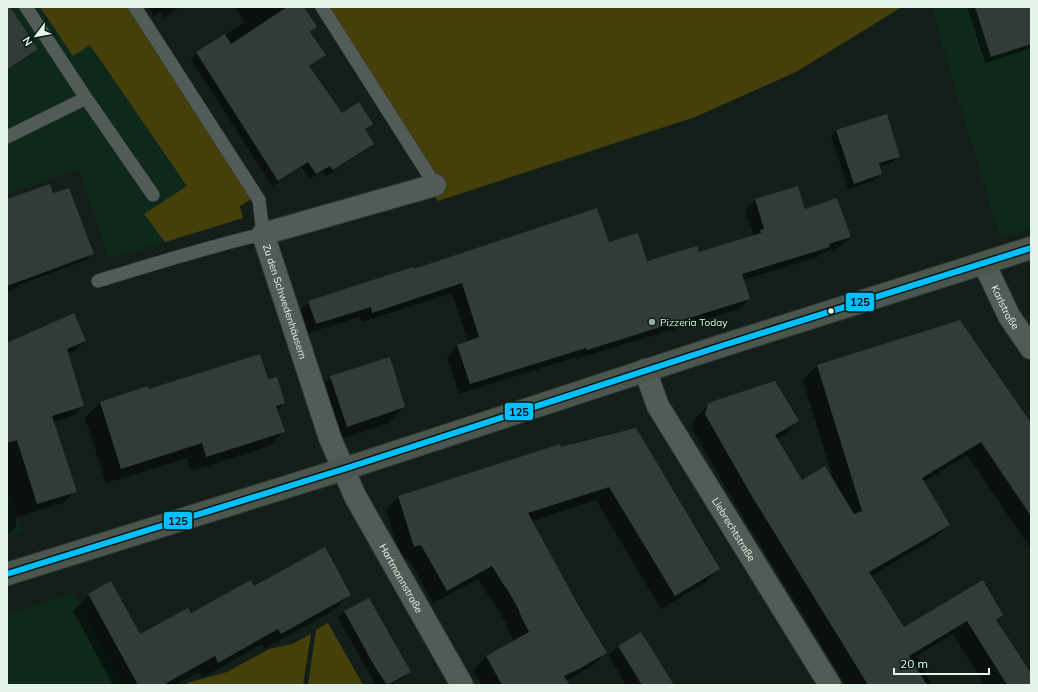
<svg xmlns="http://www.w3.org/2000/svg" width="1038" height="692" font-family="Mulish,sans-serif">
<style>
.built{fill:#0e291c}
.green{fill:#454009}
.shadow{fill:#0007}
.building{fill:#313c39}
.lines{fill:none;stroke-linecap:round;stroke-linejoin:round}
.lane-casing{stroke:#323a36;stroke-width:14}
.street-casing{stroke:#323a36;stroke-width:24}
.secondary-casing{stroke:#323a36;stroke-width:24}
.lane{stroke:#535b56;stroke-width:13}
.street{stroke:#535b56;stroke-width:22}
.secondary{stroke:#4c564f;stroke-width:22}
.bus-1-casing{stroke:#051a10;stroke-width:9}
.bus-1{stroke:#00bfff;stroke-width:6}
.bus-dot{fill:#e6f3eb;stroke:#051a10;stroke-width:1.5}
.poi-dot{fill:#9ca8a2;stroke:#051a10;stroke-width:1.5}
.labels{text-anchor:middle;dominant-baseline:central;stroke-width:3;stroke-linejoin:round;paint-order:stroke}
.street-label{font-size:10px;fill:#e6f3eb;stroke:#051a10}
.poi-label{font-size:10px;fill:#e6f3eb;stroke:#051a10;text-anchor:start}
.line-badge{stroke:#051a10;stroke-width:1.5}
.pale-badge-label{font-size:11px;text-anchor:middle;font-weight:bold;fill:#111}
</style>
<rect width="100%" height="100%" fill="#131e19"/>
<path class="built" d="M7 7H135L253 198 240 206 243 218 109 259 78 169 7 195Z
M932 7H1031V229L1001 239 958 99Z
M7 484 22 532 7 537Z
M73 594 124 685H7V614Z"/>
<path class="green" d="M40 7H135L253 198 240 206 243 218 165 242 144 214 187 186 90 45 73 56Z
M320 7H902L796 72 695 117 438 201 416 159Z
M328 623 363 685H308L316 630Z
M311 634 303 685H185L190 682 227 672 269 649 292 644Z"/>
<path class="shadow" d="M7 7H8L37 49 31 55 7 71Z
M148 7H180L164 18 160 12 154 16Z
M235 7H303L316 27 310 33 325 55 309 67 341 114 372 123 364 130 373 144 367 149 326 176 323 171 310 179 302 167 272 186 191 59 197 53 245 22Z
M967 7H1031V48L985 63Z
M837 130 899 156 893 162 879 167 881 174 875 180 848 189 831 136Z
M53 194 92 254 86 260 21 284 16 288 7 292V215Z
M756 200 805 210 850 237 840 247 822 253 818 257 743 280 749 299 739 309 576 359V357L459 394 447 356 458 345 468 342 452 293 362 322 360 317 305 334 298 312 309 302 414 270 609 244 646 263 699 254 754 237 745 210Z
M960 321 1031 425V549L967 455 923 482 949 524 935 538 871 576 903 628 1002 615 996 621 1021 672 1031 665V685H985L953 634 916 656 932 685H846L737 507 692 429 695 418 709 404 798 421 784 435 776 439 801 482 835 485 803 380 817 366Z
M85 341 74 351 67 354 83 405 73 416 53 422 75 491 65 502 15 518 17 526 7 536V344Z
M331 377 404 407 387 424 329 443 314 394Z
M148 390 284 403 277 410 284 431 269 446 191 471 187 458 106 483 85 418 101 402Z
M561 449 719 568 706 582 661 609 596 500 531 521 576 604 606 653 592 666 566 681 568 685H482L473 670 486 657 514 641 506 626 507 625 492 599 491 600 478 579 433 603 408 558 401 560 386 510 399 496Z
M254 587 350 594 334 610 264 649 262 644 202 678 199 672 175 685H113L73 611 89 595 139 636Z
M368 599 410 671 404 677 390 685H376L338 618 344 612Z
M618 646 673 685H626L609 656Z"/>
<path class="building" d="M7 7H10L38 49 7 70Z
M287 7H304L317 27 310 32 326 55 309 66 342 113 359 102 373 124 365 129 374 144 333 170 330 166 316 174 308 162 278 181 196 52 225 34 231 44Z
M975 7H1031V44L991 57Z
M887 114 900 157 879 163 882 174 854 184 836 130Z
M50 184 53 193 69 188 94 254 7 286V199Z
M798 186 805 209 837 198 851 237 829 244 830 247 742 274 750 299 587 350 586 348 470 384 457 345 479 337 462 283 372 313 371 307 316 324 308 301 413 267 414 269 597 208 609 242 638 233 647 261 697 246 699 252 761 233 760 230 764 229 755 199Z
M74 313 86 341 67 349 84 406 52 416 77 492 37 504 17 440 7 443V343Z
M960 320 1031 423V516L981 442 922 478 950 525 869 572 904 627 983 580 1003 615 996 620 1031 673V685H1007L967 621 909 656 927 685H868L750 493 705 414 708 403 775 381 799 421 775 435 802 480 825 466 854 514 862 511 817 365Z
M260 354 268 379 277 377 285 403 276 406 285 432 206 457 202 443 121 469 100 402 148 386 149 389Z
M390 357 405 407 347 427 330 376Z
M636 428 720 569 675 596 609 487 528 513 577 603 607 653 579 669 564 676 570 685H502L486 656 529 632 519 612H520L506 587H505L492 566 447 591 421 545 414 547 398 496 560 444 561 447Z
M325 547 351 595 281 634 278 629 218 663 215 656 163 685H138L88 594 111 581 140 634 188 608 191 613 251 580 254 586Z
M369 598 411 672 387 685 375 667 344 611Z
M641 632 674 685H642L618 646Z"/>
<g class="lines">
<defs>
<path id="lane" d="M26 7 86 98
M322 7 435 185
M7 137 86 98 153 195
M98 281C153 264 207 247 263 234L259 200 135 7"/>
<g id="street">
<path id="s1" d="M435 185 263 234 330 438 355 496 462 685"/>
<path id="s2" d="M984 263 1009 316 1031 348"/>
<path id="s3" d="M645 370 658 406 830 685"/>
</g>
<path id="secondary" d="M7 574 344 469 718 347 1031 248"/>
</defs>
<use href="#lane" class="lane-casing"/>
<use href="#street" class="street-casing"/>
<use href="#secondary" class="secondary-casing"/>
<use href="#lane" class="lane"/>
<use href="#street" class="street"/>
<use href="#secondary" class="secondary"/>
<defs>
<path id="bus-1" d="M7 574 344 469 718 347 1031 248"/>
</defs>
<use href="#bus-1" class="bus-1-casing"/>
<use href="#bus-1" class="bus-1"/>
</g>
<circle class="bus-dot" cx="831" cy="311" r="3.5"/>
<circle class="poi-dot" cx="652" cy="322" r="4"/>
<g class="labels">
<g class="street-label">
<text stroke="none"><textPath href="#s1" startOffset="250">Zu den Schwedenhäusern</textPath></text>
<text stroke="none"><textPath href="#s2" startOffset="49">Karlstraße</textPath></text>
<text stroke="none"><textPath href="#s3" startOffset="183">Liebrechtstraße</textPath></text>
<text stroke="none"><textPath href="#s1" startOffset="551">Hartmannstraße</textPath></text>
</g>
<g class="poi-label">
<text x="660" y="322">Pizzeria Today</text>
</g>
</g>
<g class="line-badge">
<rect x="845" y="292" width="30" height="20" rx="4" fill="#00bfff"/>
<rect x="504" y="402" width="30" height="19" rx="4" fill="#00bfff"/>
<rect x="163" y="511" width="30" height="19" rx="4" fill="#00bfff"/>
</g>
<g class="pale-badge-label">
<text x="860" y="306">125</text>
<text x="519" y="416">125</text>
<text x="178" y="525">125</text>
</g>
<rect width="1038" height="692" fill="none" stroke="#e6f3eb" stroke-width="16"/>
<g transform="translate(36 36) rotate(238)" stroke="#051a10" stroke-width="3" paint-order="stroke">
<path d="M0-3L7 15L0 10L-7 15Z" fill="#e6f3eb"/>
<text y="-6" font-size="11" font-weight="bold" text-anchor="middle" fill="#e6f3eb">N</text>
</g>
<path d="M894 668v6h95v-6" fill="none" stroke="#e6f3eb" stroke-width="2"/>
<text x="900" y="668" font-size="12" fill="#e6f3eb" stroke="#051a10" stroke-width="3" paint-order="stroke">20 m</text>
</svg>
